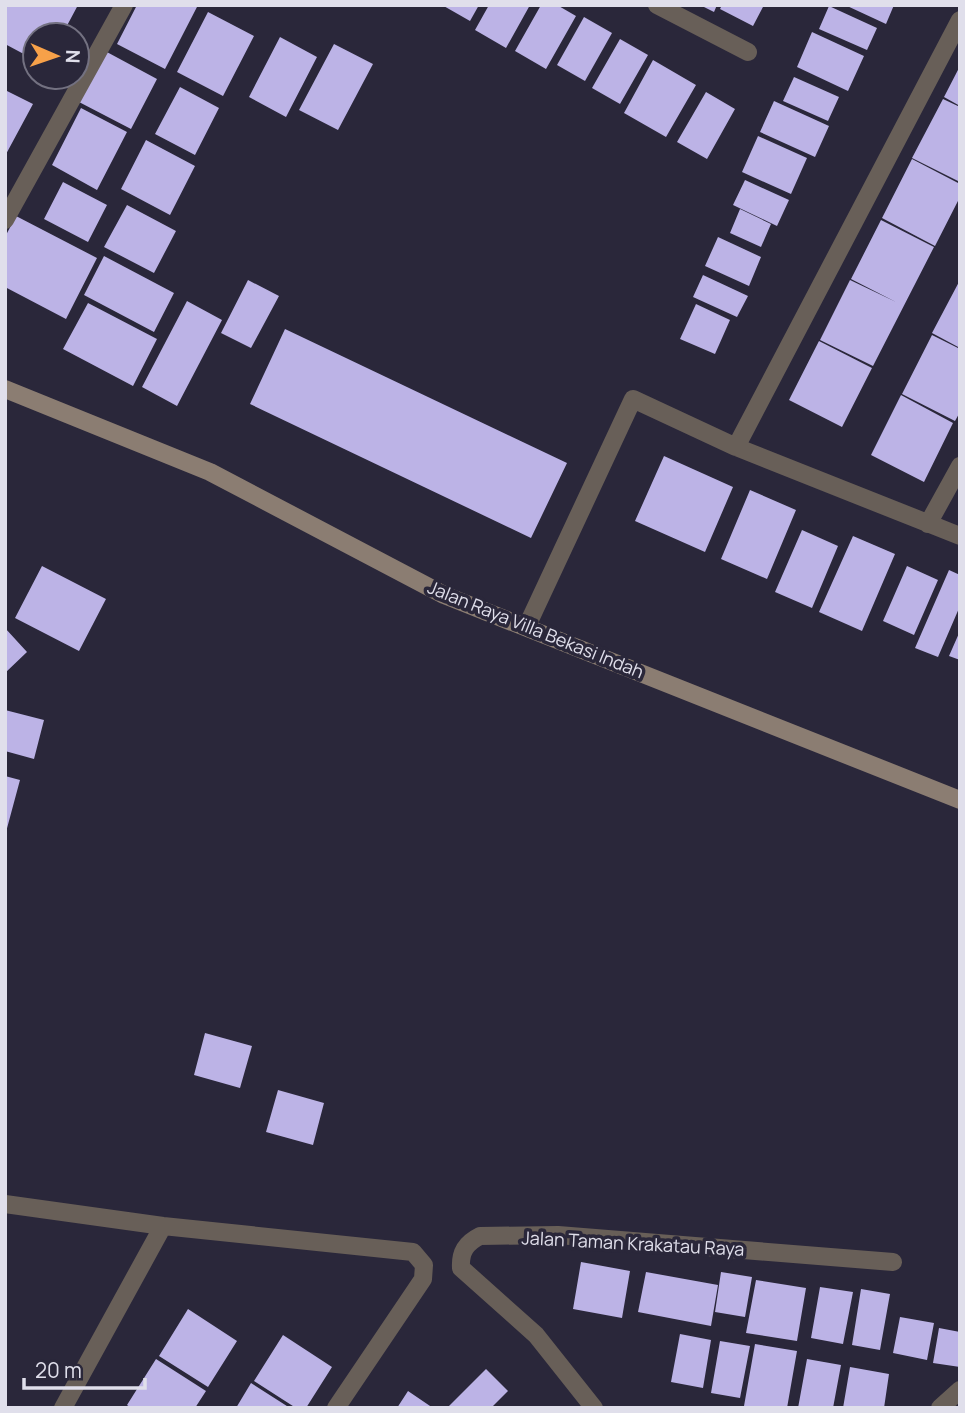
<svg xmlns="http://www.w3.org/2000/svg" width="965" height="1413" font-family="Manrope,sans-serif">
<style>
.building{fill:#bcb3e6}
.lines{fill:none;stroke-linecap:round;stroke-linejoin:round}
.street{stroke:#685f58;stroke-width:18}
.secondary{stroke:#8b7d72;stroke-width:18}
.labels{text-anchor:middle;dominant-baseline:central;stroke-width:7;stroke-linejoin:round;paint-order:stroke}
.street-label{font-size:18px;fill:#e0dfeb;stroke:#2a273a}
</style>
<rect width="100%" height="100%" fill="#2a273a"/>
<path class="building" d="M5 5H78L62 35H35V60L5 44Z
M137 5H198L165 69 117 44Z
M442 5H479L470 21Z
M489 5H530L506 48 475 30Z
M541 5H557L576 16 546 69 515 51Z
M700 5H717L714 12Z
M722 5H764L753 26 720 9Z
M845 5H894L886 24Z
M829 6 877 28 867 50 819 29Z
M208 12 254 36 223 96 177 72Z
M584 17 612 33 585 81 557 65Z
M812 32 864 56 848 91 797 67Z
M280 37 317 57 286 117 249 97Z
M620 39 648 55 620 104 592 88Z
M334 44 373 64 338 130 299 110Z
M105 51 157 79 131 129 79 102Z
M653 60 696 85 666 137 624 113Z
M960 66V106L944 97Z
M794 77 839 97 828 121 783 101Z
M180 87 219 108 195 155 155 134Z
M5 90 33 104 5 156Z
M706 92 735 109 707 159 677 142Z
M943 99 960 107V182L912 158Z
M774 101 829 126 815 157 760 132Z
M81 108 127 132 97 190 52 165Z
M758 136 807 158 791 194 742 172Z
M146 140 195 166 170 215 121 189Z
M912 159 960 184V197L935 246 882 218Z
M745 180 789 200 777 226 733 205Z
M63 182 107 205 88 242 44 219Z
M127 205 176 231 154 273 104 247Z
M740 209 771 224 761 247 730 233Z
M16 216 97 258 66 319 5 287V237Z
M881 220 934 247 873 366 820 340 850 280 896 302 851 279Z
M718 237 761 257 749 286 705 266Z
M104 256 174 293 154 332 84 295Z
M703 275 748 296 737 317 693 297Z
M248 280 279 296 251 348 221 333Z
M960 280V348L932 333Z
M187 301 222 320 177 406 142 387Z
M88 303 157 339 133 386 63 349Z
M696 304 730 320 715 354 680 339Z
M285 329 567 463 531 538 250 404Z
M932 335 960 349V412L955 421 902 394Z
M819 341 872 368 842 427 789 400Z
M901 395 953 423 924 482 871 455Z
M664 456 733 487 705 552 635 521Z
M750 490 796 510 767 579 721 559Z
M802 530 838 546 812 608 775 592Z
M853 536 895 554 862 631 819 612Z
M42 566 106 599 79 651 15 618Z
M907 566 938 580 914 635 883 621Z
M949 570 960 575V606L938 657 915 648Z
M5 628 27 652 5 673Z
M960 631V660L949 656Z
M5 710 44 720 34 759 5 751Z
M5 776 20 780 6 832H5Z
M205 1033 252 1046 240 1088 194 1075Z
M278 1090 324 1103 313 1145 266 1132Z
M581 1262 630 1271 622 1318 573 1309Z
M646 1272 718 1285 711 1326 638 1312Z
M721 1272 752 1277 745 1317 715 1312Z
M756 1280 806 1288 797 1341 746 1333Z
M820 1287 853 1292 843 1344 811 1338Z
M861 1289 890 1294 880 1350 852 1345Z
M188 1309 237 1341 208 1387 159 1356Z
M900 1317 934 1323 927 1360 893 1353Z
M939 1328 960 1332V1367L933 1363Z
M680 1334 711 1340 703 1388 671 1382Z
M283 1335 332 1367 306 1408H296L254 1381Z
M720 1341 750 1346 740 1398 711 1393Z
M755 1344 797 1351 787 1408 744 1406Z
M156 1359 206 1391 195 1408H131L127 1405Z
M807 1359 841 1365 833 1408H798Z
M850 1367 889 1374 884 1408H843Z
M486 1369 508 1391 491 1408H447Z
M251 1383 290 1408H236Z
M408 1391 433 1408H397Z"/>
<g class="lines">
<path class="street" d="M657 5 748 52
M5 220 124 5
M736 447 960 20
M928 524 960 466
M527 626 633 399 736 447 960 536
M5 1204 163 1226 413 1252 424 1265 423 1279 336 1408
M63 1408 163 1226
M594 1408 536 1335 461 1268C460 1252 466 1243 480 1236L558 1235 893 1262
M940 1408 960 1390"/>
<path class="secondary" d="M5 389 210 472 444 595 960 800"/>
</g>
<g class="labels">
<g class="street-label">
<text transform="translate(536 629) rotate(22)">Jalan Raya Villa Bekasi Indah</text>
<text transform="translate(633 1243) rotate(3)">Jalan Taman Krakatau Raya</text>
</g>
</g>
<rect width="965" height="1413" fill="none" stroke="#e0dfeb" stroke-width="14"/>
<g transform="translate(56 56) rotate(92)"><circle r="33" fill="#2a273a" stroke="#737181" stroke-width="2"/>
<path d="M0-5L12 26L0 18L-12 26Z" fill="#f7a149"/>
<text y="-10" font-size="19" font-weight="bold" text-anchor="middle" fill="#e0dfeb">N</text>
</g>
<path d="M24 1378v10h121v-10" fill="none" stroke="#e0dfeb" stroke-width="3.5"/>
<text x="35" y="1378" font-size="21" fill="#e0dfeb" stroke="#2a273a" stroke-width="5" paint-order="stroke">20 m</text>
</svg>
